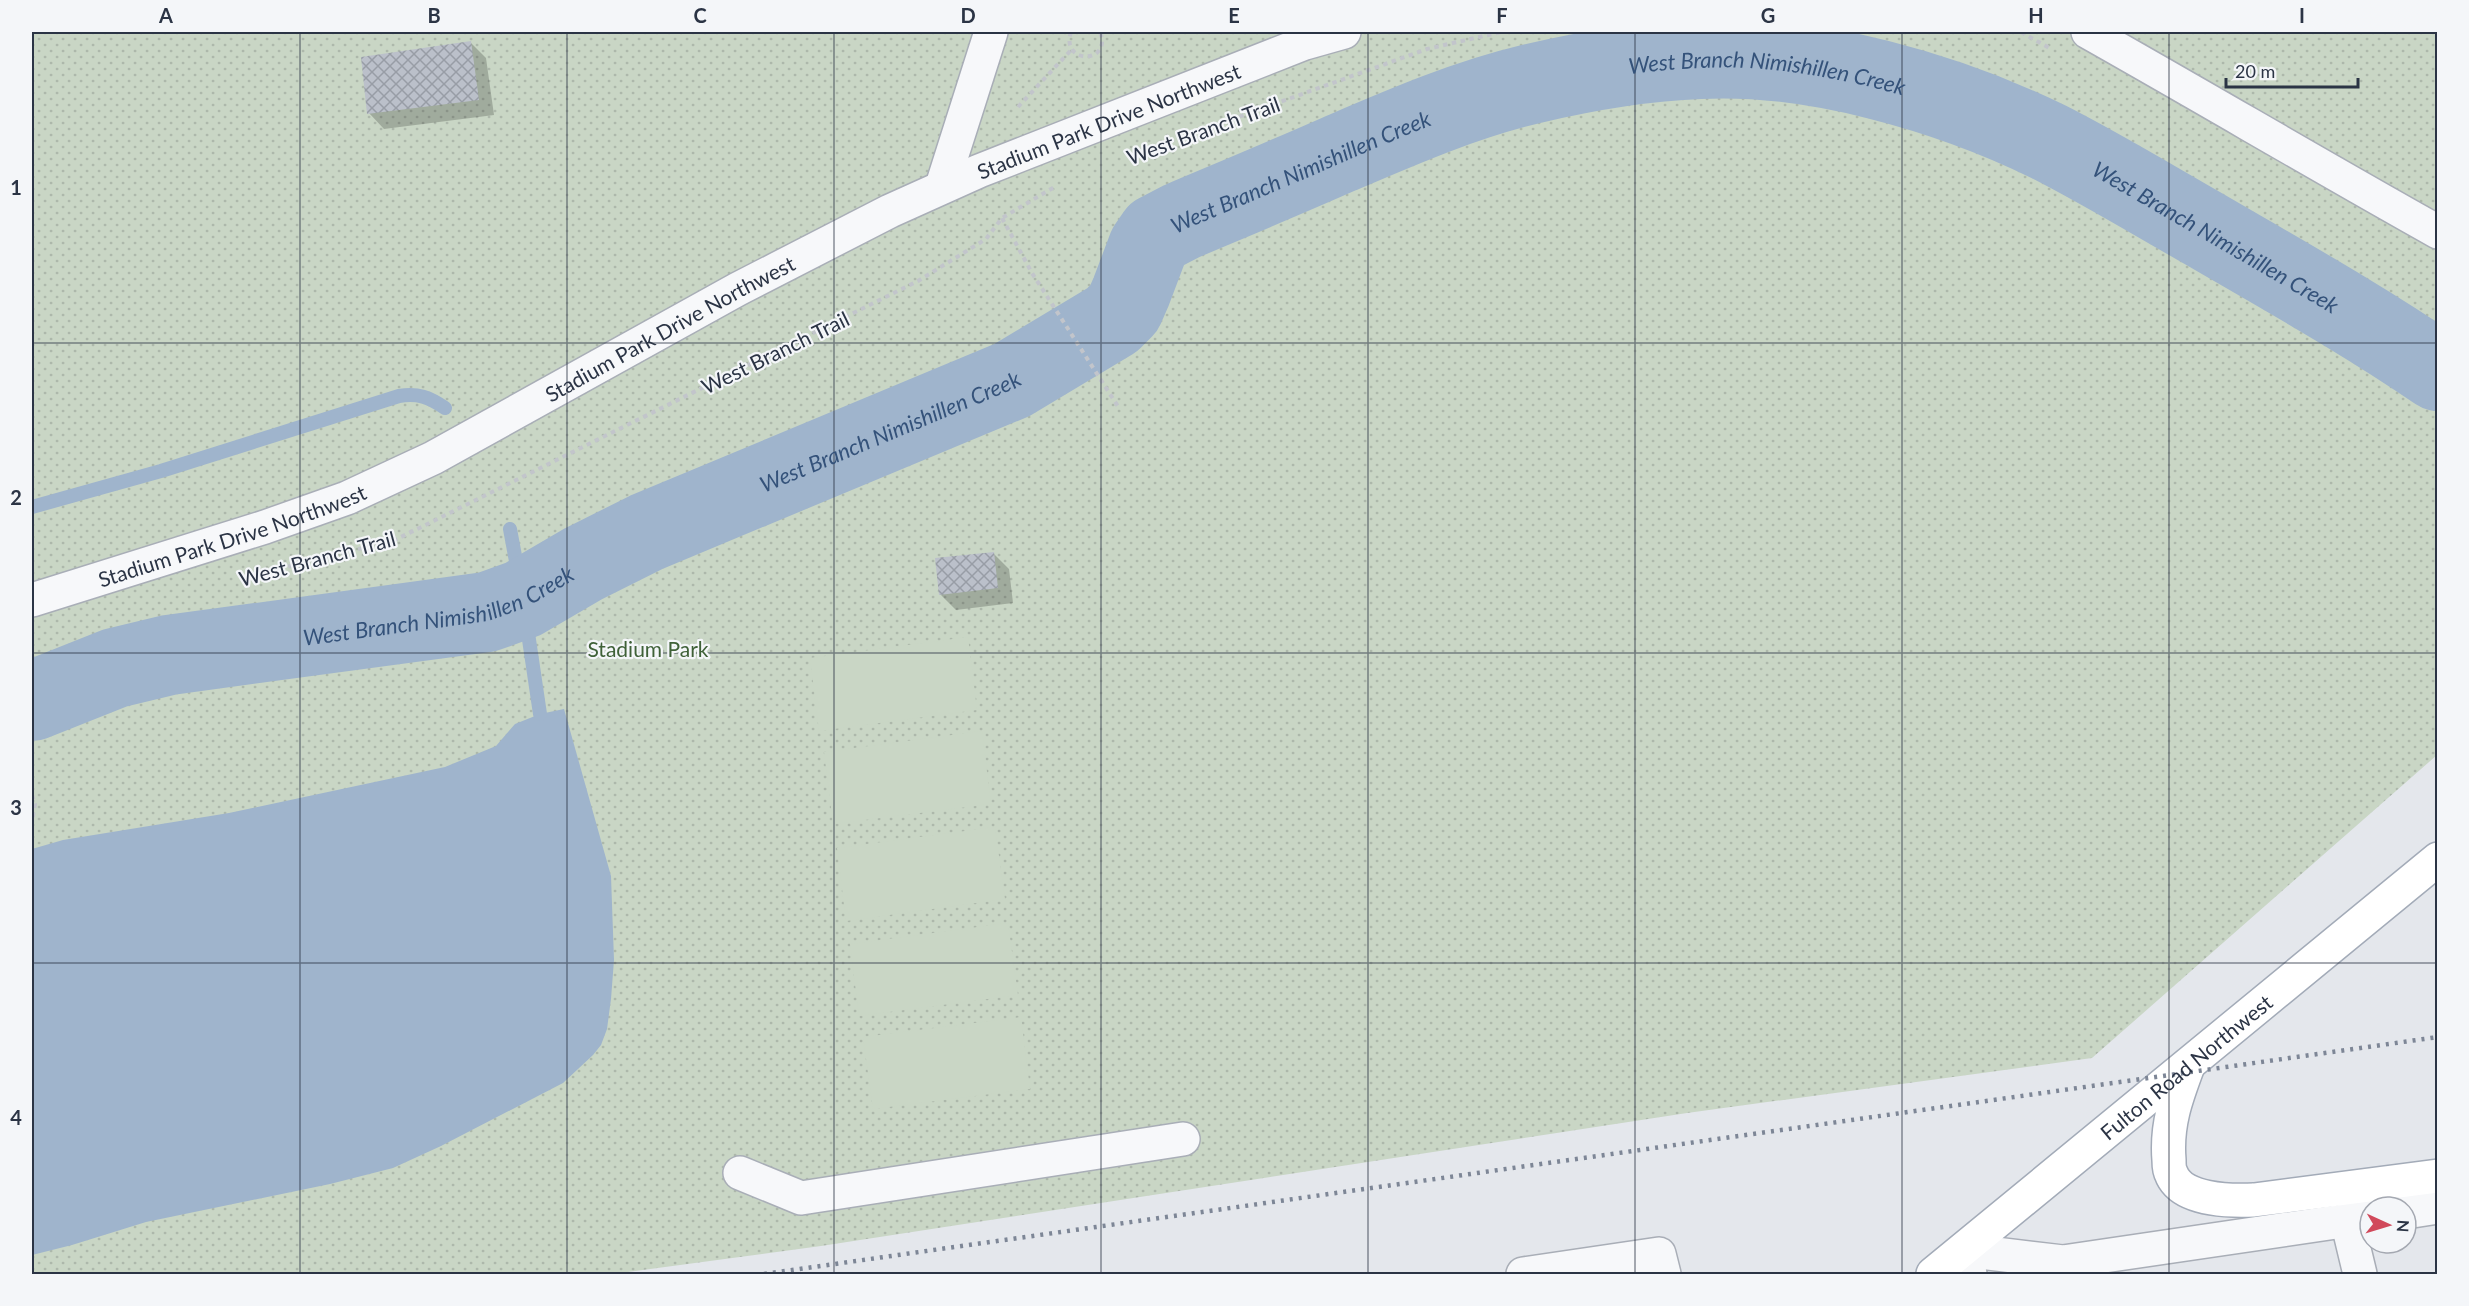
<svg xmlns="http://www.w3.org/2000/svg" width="2469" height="1306" font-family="Lato,sans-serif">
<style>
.park{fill:url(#park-dots)}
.garden{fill:#c9d6c5}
.water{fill:#9fb4cc}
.shadow{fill:#0003}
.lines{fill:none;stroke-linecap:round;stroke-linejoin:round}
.stream{stroke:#9fb4cc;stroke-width:14}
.river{stroke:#9fb4cc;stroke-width:80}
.building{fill:url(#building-cross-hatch)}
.minor-casing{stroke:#a9aeb7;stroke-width:36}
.major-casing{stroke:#a3abb8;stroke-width:36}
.path{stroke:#c2c5cb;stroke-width:4;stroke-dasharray:4.5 4.5;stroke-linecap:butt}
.minor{stroke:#f7f8fa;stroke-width:33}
.major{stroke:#fff;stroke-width:33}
.rail{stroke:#7d8696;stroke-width:4.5;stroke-dasharray:3 6;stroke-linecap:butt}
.grid{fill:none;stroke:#2b3445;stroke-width:1.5;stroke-opacity:0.55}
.labels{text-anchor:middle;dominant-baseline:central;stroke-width:4.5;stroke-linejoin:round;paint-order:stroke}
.street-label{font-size:21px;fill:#2b3445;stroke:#f4f6f9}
.park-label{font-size:21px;fill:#3f6138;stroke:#f4f6f9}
.water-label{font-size:22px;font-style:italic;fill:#34527a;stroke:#f4f6f9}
.neatline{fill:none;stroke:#2b3445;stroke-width:2}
.grid-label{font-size:20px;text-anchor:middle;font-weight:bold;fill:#2b3445}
</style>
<defs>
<pattern id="park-dots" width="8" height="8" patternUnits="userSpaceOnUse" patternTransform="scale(1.5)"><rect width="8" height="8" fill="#c9d6c5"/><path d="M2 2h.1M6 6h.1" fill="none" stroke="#adb8ab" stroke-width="1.8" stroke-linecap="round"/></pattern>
<pattern id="building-cross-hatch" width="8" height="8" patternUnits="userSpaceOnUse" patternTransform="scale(1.5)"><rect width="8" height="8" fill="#bbc0ca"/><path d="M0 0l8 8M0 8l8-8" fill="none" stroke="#989da6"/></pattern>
</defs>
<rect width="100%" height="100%" fill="#e4e7ec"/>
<path class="park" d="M32 32H2437V755L2092 1058 1687 1113 821 1246 613 1274H32Z"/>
<path class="garden" d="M968 637 977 710 819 731 810 658Z
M982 731 991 804 833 824 824 752Z
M995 827 1005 899 846 921 837 848Z
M1008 923 1018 995 859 1016 850 944Z
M1021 1017 1030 1089 873 1109 863 1037Z"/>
<path class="water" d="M564 709 611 876 614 960 611 999 607 1029 601 1045 593 1055 563 1083 441 1146 393 1168 330 1184 146 1222 72 1245 32 1255V849L63 840 229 813 445 767 496 746 515 724 540 714Z"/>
<path class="shadow" d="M470 42 486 58 494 115 384 129 369 113Z
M994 554 1009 569 1013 603 956 610 941 595Z"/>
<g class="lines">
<path class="stream" d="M32 507 161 471 399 396C418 393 429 397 445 408
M510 529 523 599 540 714"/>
<path class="river" id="s1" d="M32 701 115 668 169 655 487 612 523 599 583 564 647 532 1012 380 1112 320 1124 308 1131 292 1148 247 1157 234 1182 221C1234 199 1287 177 1339 154 1402 127 1464 100 1531 84 1586 71 1644 61 1700 59 1812 53 1949 93 2049 142 2102 169 2153 200 2204 229 2283 275 2362 319 2438 371"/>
</g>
<path class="building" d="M471 41 479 100 367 114 361 57Z
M994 552 998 588 939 595 935 558Z"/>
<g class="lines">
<defs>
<g id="minor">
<path d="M2088 32C2205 98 2320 166 2438 232"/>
<path d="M942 186 991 32"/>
<path id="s2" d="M32 600 265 527 347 498 433 458 738 289 890 211 979 171 1305 43 1344 32"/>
<path d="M740 1173 801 1198 1183 1139"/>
<path d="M2406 1212 2438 1207"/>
<path d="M2347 1220 2360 1274"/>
<path d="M1523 1274 1659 1254 1664 1274"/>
<path d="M1970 1274 1963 1250 2063 1262 2370 1217"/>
</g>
<g id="major">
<path d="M2188 1066C2176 1098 2166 1125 2169 1160 2169 1164 2169 1170 2171 1173 2181 1201 2231 1201 2254 1200L2438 1176"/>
<path id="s3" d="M1933 1274 2438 859"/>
</g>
</defs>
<use href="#minor" class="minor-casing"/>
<use href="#major" class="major-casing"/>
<path class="path" d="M1071 32C1060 65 1113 64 1100 32
M2021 32 2051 49
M1018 107 1072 49
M1180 138 1427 49 1501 32
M1002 218 1032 273 1119 408
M262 573 395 540 918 281 986 239 1002 218 1056 186
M32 795 35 804 32 822"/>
<use href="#minor" class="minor"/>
<use href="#major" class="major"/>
<path class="rail" d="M764 1274 2438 1037"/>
</g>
<path class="grid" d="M300 32V1274M567 32V1274M834 32V1274M1101 32V1274M1368 32V1274M1635 32V1274M1902 32V1274M2169 32V1274M32 343H2438M32 653H2438M32 963H2438"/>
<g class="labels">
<g class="street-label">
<text stroke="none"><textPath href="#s2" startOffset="1182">Stadium Park Drive Northwest</textPath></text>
<text transform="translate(1203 130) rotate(-20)">West Branch Trail</text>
<text stroke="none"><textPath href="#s2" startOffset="696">Stadium Park Drive Northwest</textPath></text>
<text transform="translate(775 352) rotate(-26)">West Branch Trail</text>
<text stroke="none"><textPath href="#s2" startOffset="210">Stadium Park Drive Northwest</textPath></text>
<text transform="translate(317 558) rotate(-15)">West Branch Trail</text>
<text stroke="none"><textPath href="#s3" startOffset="327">Fulton Road Northwest</textPath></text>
</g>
<g class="park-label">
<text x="648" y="648">Stadium Park</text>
</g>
<g class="water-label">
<text stroke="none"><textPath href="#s1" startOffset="1898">West Branch Nimishillen Creek</textPath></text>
<text stroke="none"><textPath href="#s1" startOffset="1412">West Branch Nimishillen Creek</textPath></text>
<text stroke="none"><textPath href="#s1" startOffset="2384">West Branch Nimishillen Creek</textPath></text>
<text stroke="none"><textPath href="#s1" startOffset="908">West Branch Nimishillen Creek</textPath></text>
<text stroke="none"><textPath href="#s1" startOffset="420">West Branch Nimishillen Creek</textPath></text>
</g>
</g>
<rect width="2469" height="1306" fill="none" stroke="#f4f6f9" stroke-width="66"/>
<g transform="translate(2388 1225) rotate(94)"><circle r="28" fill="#f4f6f9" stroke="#a4a8b1" stroke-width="1.5"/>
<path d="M0-4.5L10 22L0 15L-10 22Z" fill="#d1495b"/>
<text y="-9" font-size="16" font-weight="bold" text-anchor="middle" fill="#2b3445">N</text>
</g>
<path d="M2226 78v9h132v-9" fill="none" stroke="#2b3445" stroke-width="3"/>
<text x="2235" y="78" font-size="18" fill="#2b3445" stroke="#f4f6f9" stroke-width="4.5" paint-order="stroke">20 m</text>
<rect x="33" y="33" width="2403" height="1240" class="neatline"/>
<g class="grid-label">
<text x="166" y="23">A</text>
<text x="434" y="23">B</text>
<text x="700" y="23">C</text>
<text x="968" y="23">D</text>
<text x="1234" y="23">E</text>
<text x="1502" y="23">F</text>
<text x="1768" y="23">G</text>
<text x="2036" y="23">H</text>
<text x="2302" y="23">I</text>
<text x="16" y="195">1</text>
<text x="16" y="505">2</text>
<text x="16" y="815">3</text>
<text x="16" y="1125">4</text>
</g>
</svg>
